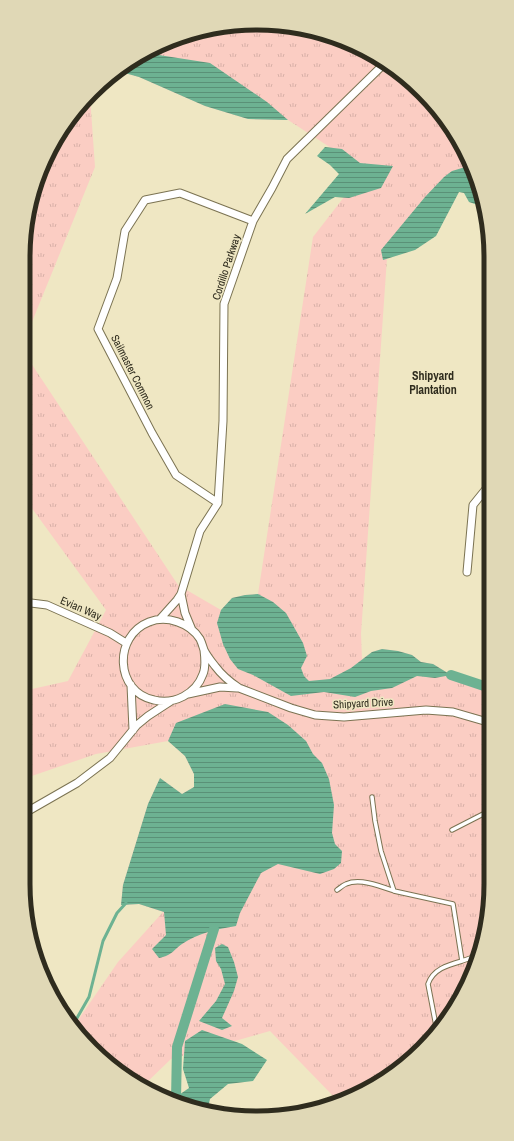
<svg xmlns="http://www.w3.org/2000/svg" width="514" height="1141" font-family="'Archivo Narrow',sans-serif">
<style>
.grass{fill:url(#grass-tufts)}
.water{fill:url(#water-rules)}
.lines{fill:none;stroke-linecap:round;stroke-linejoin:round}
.stream{stroke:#6db292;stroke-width:3}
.canal{stroke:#6db292;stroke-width:10}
.service-casing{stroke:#7b7352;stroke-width:5.5}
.minor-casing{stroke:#7b7352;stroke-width:9}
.service{stroke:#fff;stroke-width:3.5}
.minor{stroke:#fff;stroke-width:7}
.labels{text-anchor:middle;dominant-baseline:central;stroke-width:3;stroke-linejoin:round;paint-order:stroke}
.street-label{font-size:11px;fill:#2f2c1e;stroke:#efe7c3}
.neighbourhood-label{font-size:12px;font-weight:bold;fill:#2f2c1e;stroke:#efe7c3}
.rim{fill:none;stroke:#2f2c1e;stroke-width:5}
</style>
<defs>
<pattern id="grass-tufts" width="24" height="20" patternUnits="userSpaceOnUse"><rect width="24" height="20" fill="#fbcdc3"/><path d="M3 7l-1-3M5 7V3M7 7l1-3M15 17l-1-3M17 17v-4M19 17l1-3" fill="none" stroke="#d7b0a7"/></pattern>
<pattern id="water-rules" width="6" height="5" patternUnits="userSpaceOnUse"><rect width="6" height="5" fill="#6db292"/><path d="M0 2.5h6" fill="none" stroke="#5a9177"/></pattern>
</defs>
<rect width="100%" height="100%" fill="#efe7c3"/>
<path class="grass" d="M242 23 332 35 387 63 433 103 473 167 451 187 387 258 361 634 362 659 372 652 382 649 398 651 412 655 421 662 433 664 451 675 490 688 491 884 479 959 433 1038 374 1087 337 1100 270 1031 171 1059 142 1087 81 1038 74 1026 118 962 163 912 139 904 121 905 123 885 148 804 160 778 182 794 194 787V774L185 756 168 741 96 754 23 779V691L68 681 106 610 23 496V351L178 585 221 610 232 598 245 595 258 594 313 237 365 170 288 120 248 119 205 106 139 77 121 72 154 47Z
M90 96 95 167 23 344V257L35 182 81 103Z"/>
<path class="water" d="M146 53 210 63 267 102 288 120 248 119 205 106 139 77 121 72Z
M325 147 342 149 360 163 393 166 381 188 349 198 335 197 305 214 339 174 330 165 317 156Z
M472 165 485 211 478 205 469 202 464 193 459 192 436 236 415 250 383 260 381 250 425 197 444 177 452 171Z
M258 594 273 602 286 613 303 643 307 656 301 668 304 676 309 681 330 679 351 668 372 652 382 649 398 651 412 655 421 662 433 664 451 675 435 678 417 676 392 688 371 691 355 697 324 692 291 696 253 675 238 669 230 659 223 644 217 623 221 610 232 598 245 595Z
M225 704 268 712 288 725 306 741 313 754 322 763 329 779 334 805 332 833 335 844 342 851 341 863 334 869 320 874 278 864 261 873 240 913 236 926C218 929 198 933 182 944 172 951 173 955 159 958L152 949 166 935 164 912 139 904 121 905 123 885 148 804 160 778 182 794 194 787V774L185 756 168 741 176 723Z
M222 944 228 947 234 962 238 977 234 991 222 1018 232 1026 222 1030 199 1021 216 1001 225 984 221 969 216 961 215 948Z
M202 1030 242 1044 267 1060 253 1081 228 1084 210 1099 207 1112 173 1099 189 1088 183 1069 185 1041Z"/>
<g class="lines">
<path class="stream" d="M73 1025 89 997 103 941 117 913 126 903"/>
<path class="canal" d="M451 675 490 688
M176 1100 177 1047 214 929"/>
<defs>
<path id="service" d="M372 797 375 821 381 851 394 891 453 904 462 961 479 955
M452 830 491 810
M485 886 490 888
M337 890C340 888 343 885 346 884 360 878 380 886 394 891
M437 1031 428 984C433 969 448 965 462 961"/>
<path id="minor" d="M218 503 176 475 152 433 98 329 117 278 125 231 145 200 180 193 253 221
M467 572 473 505 490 484
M181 594 185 613 192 630
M23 602 47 605 110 633 126 643
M160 619 177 600 181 594 200 531 218 503 223 421 224 304 253 221 272 188 287 159 386 62
M204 650C205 658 206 667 203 674 196 694 174 705 154 700 115 692 113 636 149 622 167 615 190 623 200 639 202 643 203 647 204 650 207 656 211 661 215 666 221 674 230 682 239 688L291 708 315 715 344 717 426 710 453 712 491 723
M131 685 133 730
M188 694 220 687 237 688
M23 814 77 783 110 758 137 725 148 716 171 701"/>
</defs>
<use href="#service" class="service-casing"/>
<use href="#minor" class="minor-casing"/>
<use href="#service" class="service"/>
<use href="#minor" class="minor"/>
</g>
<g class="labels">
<g class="street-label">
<text transform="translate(226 267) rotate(-72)">Cordillo Parkway</text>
<text transform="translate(133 372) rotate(63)">Sailmaster Common</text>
<text transform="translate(81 608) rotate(23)">Evian Way</text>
<text transform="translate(363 703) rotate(-3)">Shipyard Drive</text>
</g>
<g class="neighbourhood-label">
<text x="433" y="376">Shipyard<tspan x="433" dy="14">Plantation</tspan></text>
</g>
</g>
<path d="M0 0H514V1141H0ZM257 30H257A227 227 0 0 1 484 257V884A227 227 0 0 1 257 1111H257A227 227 0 0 1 30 884V257A227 227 0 0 1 257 30Z" fill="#e0d8b6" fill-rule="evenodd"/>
<path class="rim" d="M257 30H257A227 227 0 0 1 484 257V884A227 227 0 0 1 257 1111H257A227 227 0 0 1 30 884V257A227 227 0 0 1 257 30Z"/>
</svg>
